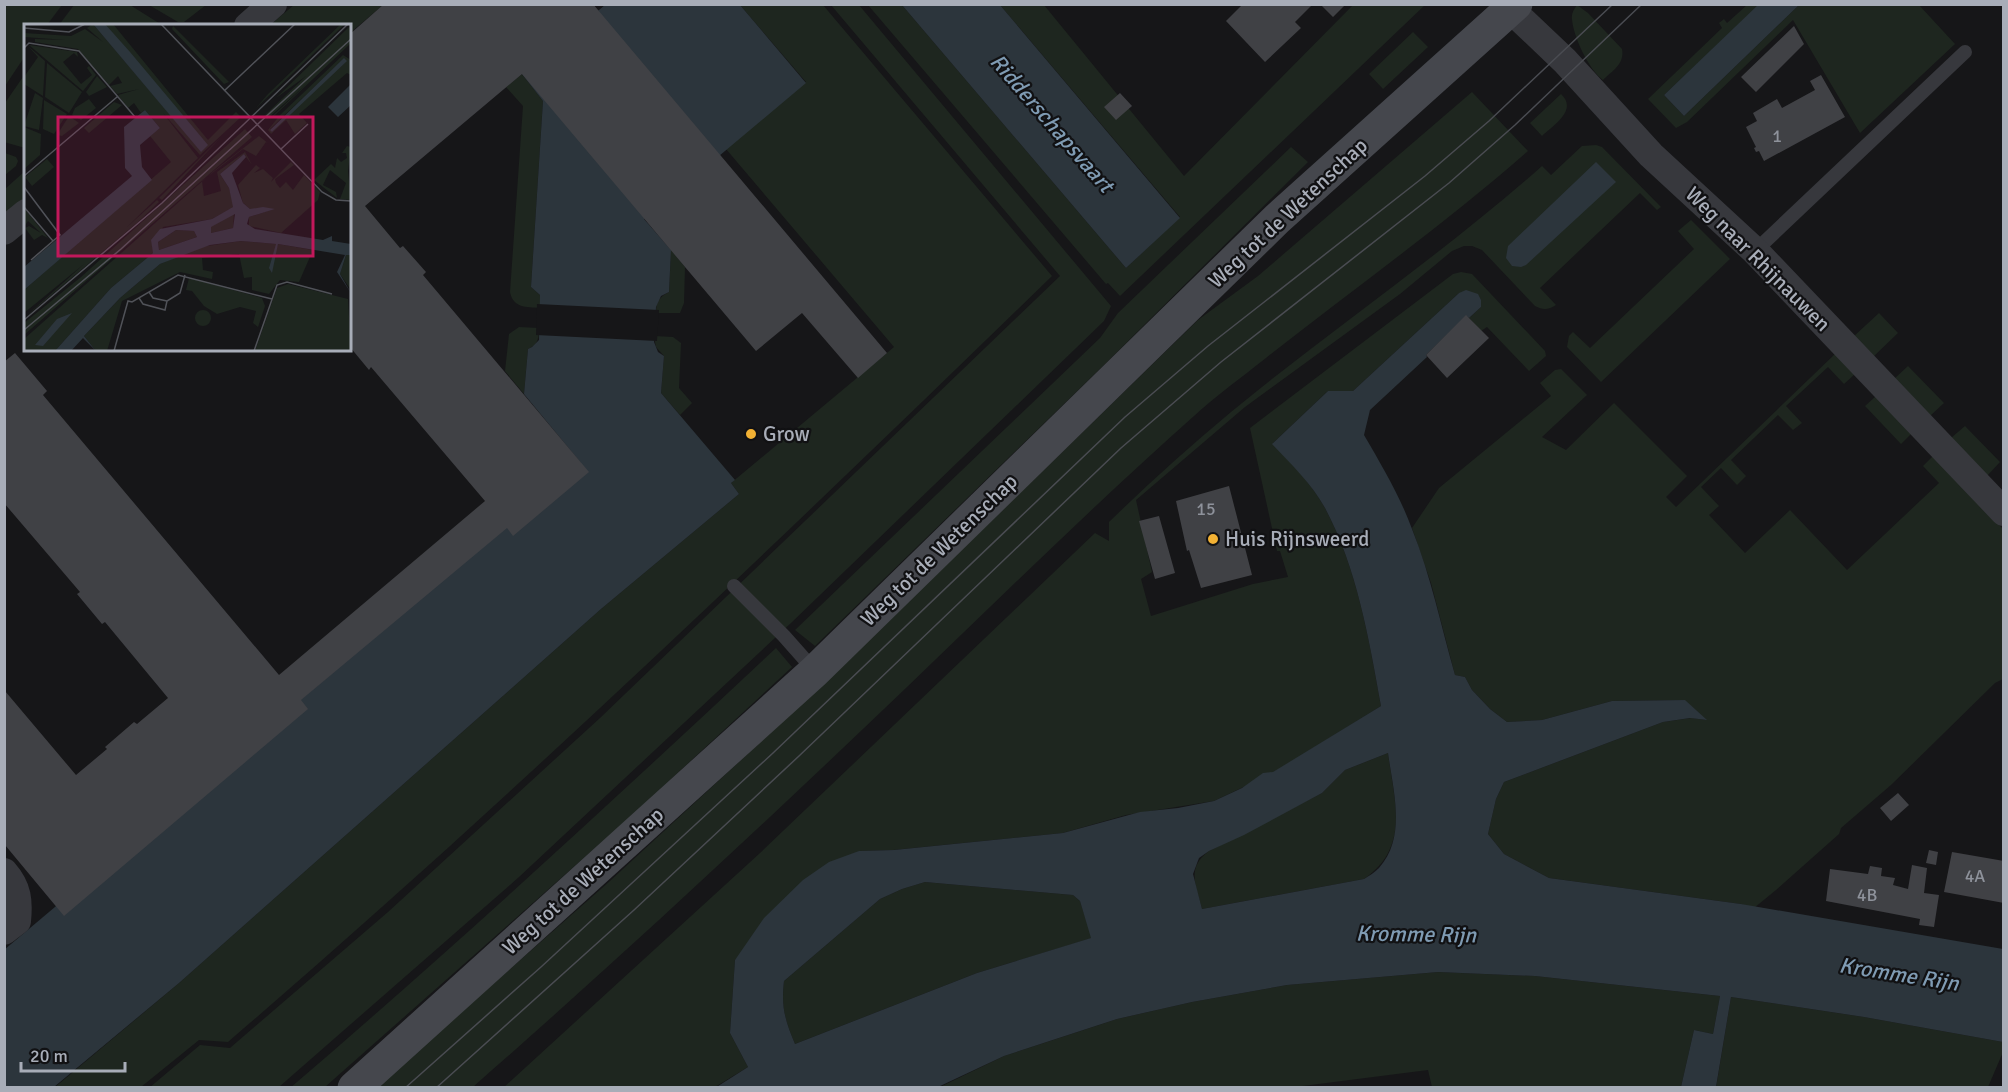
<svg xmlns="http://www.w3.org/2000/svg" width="2008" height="1092" font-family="Signika,sans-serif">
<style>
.green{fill:#1e261f}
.water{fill:#2c353c;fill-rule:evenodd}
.pier{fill:#161618}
.building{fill:#404145}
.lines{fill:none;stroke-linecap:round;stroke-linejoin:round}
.lane{stroke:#37383d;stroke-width:14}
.street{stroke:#37383d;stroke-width:28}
.secondary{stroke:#45474d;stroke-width:33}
.tram{stroke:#4a4c52;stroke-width:1.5}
.poi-dot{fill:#f2b134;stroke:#111113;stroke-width:2}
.labels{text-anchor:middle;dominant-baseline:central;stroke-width:4.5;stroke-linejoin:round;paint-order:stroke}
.number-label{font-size:18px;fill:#8e929b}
.street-label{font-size:21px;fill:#a8adb8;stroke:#111113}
.poi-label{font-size:21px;fill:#a8adb8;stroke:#111113;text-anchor:start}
.water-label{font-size:22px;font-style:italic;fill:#7f9bb3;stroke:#111113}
.inset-road{fill:none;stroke:#505258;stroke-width:1.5}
.view{fill:#c2185b;fill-opacity:0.15;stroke:#c2185b;stroke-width:3}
.inset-edge{fill:none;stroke:#a8adb8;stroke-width:3}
</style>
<rect width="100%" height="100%" fill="#161618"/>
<path class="green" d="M5 4 62 5 47 25 26 26 25 56 5 86Z
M74 5H130L162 25H59Z
M149 5H206L184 22H178Z
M294 5H383L350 33V26H269Z
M740 5H823L1052 276C783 537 512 798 228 1042L199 1040 141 1087 54 1088 179 983 601 609 739 494 731 483 894 347 726 149 806 82Z
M831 5H859L1111 306 1104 321 791 623 519 877 279 1087 149 1088 200 1045 230 1048 388 912 600 718 1060 276Z
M868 5H902L1126 268 1180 217 1000 5H1044L1184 176 1353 5H1425L1120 296 1108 283 1106 284Z
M1577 5 1588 13 1622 49C1625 64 1612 71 1603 80 1589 70 1573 36 1572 19 1571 14 1574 9 1577 5Z
M1747 5H1759L1664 95 1684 116 1799 5H1919L1955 44 1860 133 1793 20 1687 122 1676 128 1648 99 1722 28 1719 23 1724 19 1727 23Z
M1413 32 1428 47 1383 89 1369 74Z
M25 74V148L4 142 5 103Z
M522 74 543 101 531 287 540 295V308C526 307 513 308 510 292L523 106 506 87Z
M1472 92 1528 151C1444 225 1353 289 1266 358 1242 377 1217 395 1194 416 1095 504 1001 597 906 688 764 824 620 958 473 1087L375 1088 610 881 832 676 1198 320 1258 276Z
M1561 94C1578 110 1554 125 1542 136L1530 123Z
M1596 145 1602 147 1661 207 1657 210 1640 193 1540 288 1556 305C1548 310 1543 310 1535 306L1482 250 1472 246H1464L1452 251 1400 294 1245 407 1136 500 1152 572 1141 579 1151 616 1253 584 1288 577 1280 551H1277L1250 428 1453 274 1461 272 1472 274 1545 351 1546 356 1529 371 1487 327 1481 331 1469 318 1481 307V300L1459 293 1353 391H1328L1273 443C1291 463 1312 484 1325 508 1357 568 1369 639 1381 706L1273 773 1214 801 1126 815 1063 833 893 850 859 851 735 960 730 1033 748 1067 715 1087 503 1088 760 853 1095 533 1109 541V522C1148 484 1189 447 1231 412 1333 328 1443 254 1542 166L1551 175 1582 146Z
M1291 147 1308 162 1104 365 815 646 795 630 1100 338 1118 313Z
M5 153 16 157 18 161 16 166 5 175Z
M25 171V198L5 215V189Z
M1691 220 1730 259 1601 382 1567 347 1569 336 1573 332 1590 348 1694 249 1678 231Z
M671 250 685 267 684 303 680 313H656C656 302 659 297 669 292Z
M1879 313 1898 333 1873 357 1853 337Z
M519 327 539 328C539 338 538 345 528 349L524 394 505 371 509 334Z
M654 336 673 337 681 343 679 388 692 403 680 415 661 393 664 356 656 347Z
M1835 354 1855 374 1844 384 1828 367 1786 406 1802 423 1793 430 1778 415 1731 460 1746 476 1737 485 1721 468 1701 487 1719 506 1709 515 1745 553 1790 510 1847 570 1939 483 1923 466 1933 456 2003 529V679L1995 683 1891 785 1841 828 1839 834 1776 890 1754 908 1741 904 1549 878 1504 854 1488 834 1496 799 1504 782 1663 722 1691 718 1706 720 1684 700 1612 701 1542 720 1507 722 1490 709 1472 690 1465 677 1455 675 1431 583 1412 528 1439 488 1551 396 1540 383 1555 370 1561 369 1587 395 1542 437 1566 450 1614 403 1687 476 1666 497 1676 507Z
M1908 366 1944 403 1930 416 1894 379Z
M1876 396 1912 433 1901 444 1865 406Z
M1965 426 2000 462 1987 476 1951 438Z
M776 648 792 667 629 818 325 1087 290 1088C456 946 617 797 776 648Z
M1388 753C1394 800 1411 847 1364 879L1202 909C1196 885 1186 868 1209 851L1322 793 1345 770Z
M925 882 1073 895 1080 901 1092 938 977 973 795 1044C785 1020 781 1007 784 981L880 899 902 889Z
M1438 972 1535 976 1720 996 1713 1034 1694 1030 1681 1087H1432L1428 1070 1287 1088H938L1004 1056 1050 1041 1117 1019 1192 1002 1287 985Z
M1731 997 1864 1017 2003 1042V1052L1988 1087 1716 1088Z"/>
<path class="water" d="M1759 4 1799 5 1684 116 1664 95Z
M605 5H740L806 83 644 219 671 250 669 292 661 296 656 307 654 342 658 352 664 356 661 393 735 480 731 483 739 494 601 609 179 983 54 1087H5L4 950 581 463 524 394 528 349 532 347 539 340 540 295 531 287 543 101 522 74Z
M902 5H1000L1180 218 1126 268Z
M1596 162 1616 182 1526 265 1521 267 1512 266 1506 258 1508 246Z
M1466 290 1478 294 1481 300V307L1469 318 1466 316 1426 355 1427 357 1370 410 1364 435C1382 466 1400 496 1412 529 1431 576 1441 626 1455 675L1465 677 1472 690 1490 709 1507 722 1542 720 1612 701 1685 700 1707 720 1690 718 1663 722 1504 782 1496 799 1488 834 1504 854 1549 878 1741 904 2003 949V1042L1864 1017 1731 997 1716 1087H1681L1694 1030 1713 1034 1720 996 1535 976 1438 972 1287 985 1192 1002 1117 1019 1004 1056 938 1087 715 1088 748 1067 730 1033 735 960 764 918 803 880 829 862 859 851 894 850 1063 833 1140 812 1178 808 1214 801 1242 788 1263 773 1273 772 1381 706C1369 639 1357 568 1325 508 1312 484 1290 463 1272 444L1328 391H1353L1459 293ZM1388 753C1393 790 1407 837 1379 868 1375 872 1369 876 1364 879L1202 909 1193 874 1199 858 1209 851 1244 835 1322 793 1345 770ZM925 882 1073 895 1080 901 1091 938 977 973 795 1044C785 1020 781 1007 784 981L880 899 902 889Z"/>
<path class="pier" d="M537 304 659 310 657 341 536 335Z"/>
<path class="building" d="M384 4H593L887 353 858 378 802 313 756 351 522 74 365 206 400 248 403 246 426 272 423 275 589 472 513 536 507 528 301 700 308 709 64 916 5 845V691L76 775 107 749 105 747 134 722 137 724 168 698 105 622 102 624 77 594 80 592 4 503V362L15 353 47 391 43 395 279 675 485 501 371 367 369 370 350 347V34Z
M1243 4H1313L1295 22 1301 28 1265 62 1226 21Z
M1320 4H1346L1333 17Z
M1794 26 1804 44 1756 92 1741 77Z
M1821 75 1845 117 1764 161 1759 151 1756 152 1754 148 1756 147 1746 127 1757 121 1753 113 1777 99 1782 108 1815 90 1810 81Z
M1120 93 1132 106 1116 120 1104 107Z
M1466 315 1489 338 1447 378 1426 355Z
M1229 486 1252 575 1201 588 1189 550 1187 551 1176 501Z
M1159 516 1175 573 1155 579 1139 521Z
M1898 793 1909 805 1891 821 1880 808Z
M1929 850 1938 852 1936 865 1926 863Z
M1952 852 2004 861V903L1944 892Z
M1912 865 1927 868 1924 893 1939 895 1934 927 1919 925 1920 919 1826 901 1830 869 1868 874 1870 866 1882 868 1881 876 1895 878 1893 885 1908 889Z"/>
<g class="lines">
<path class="lane" d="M1755 251 1965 52
M734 586 784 636 815 671"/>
<path class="street" d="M1505 4 1565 61 1651 155 1755 251 2004 512
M248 26 273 4
M4 231 26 213
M4 872C18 888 19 901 17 921L4 931"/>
<path class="secondary" d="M354 1088 815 671 1277 219 1516 4"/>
<path class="tram" d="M405 1088 541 967 773 753 1125 417 1208 346 1425 176 1489 121 1613 4
M436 1088 634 910 799 756 1121 448 1221 362 1449 183 1515 125 1642 4"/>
</g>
<g class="poi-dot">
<circle cx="751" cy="434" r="6"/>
<circle cx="1213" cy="539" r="6"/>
</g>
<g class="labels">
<g class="number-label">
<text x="1777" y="136">1</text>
<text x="1206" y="509">15</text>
<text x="1975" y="876">4A</text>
<text x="1867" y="895">4B</text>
</g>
<g class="street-label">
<text transform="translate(1288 213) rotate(-43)">Weg tot de Wetenschap</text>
<text transform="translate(1758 259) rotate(45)">Weg naar Rhijnauwen</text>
<text transform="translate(939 550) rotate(-44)">Weg tot de Wetenschap</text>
<text transform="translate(583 881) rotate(-42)">Weg tot de Wetenschap</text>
</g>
<g class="poi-label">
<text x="763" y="434">Grow</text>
<text x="1225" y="539">Huis Rijnsweerd</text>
</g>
<g class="water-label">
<text transform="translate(1052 123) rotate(49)">Ridderschapsvaart</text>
<text transform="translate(1416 934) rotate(1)">Kromme Rijn</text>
<text transform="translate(1899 974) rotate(9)">Kromme Rijn</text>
</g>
</g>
<g transform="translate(24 24)">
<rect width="327" height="327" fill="#161618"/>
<path d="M69 0 177 127 81 0H89L184 116 212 88 217 93 176 131 139 89 174 134 103 203 133 176 135 178 114 198 0 294 60 240 0 289V266L147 138 126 112 136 104 121 86 117 89 110 79 104 84 94 71 115 65 93 70 86 62 98 59 94 52 85 61 54 25 11 18V15L42 16 0 13V9L47 12 61 5 79 18 63 4ZM317 0H321L232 84 244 70ZM327 1V19L251 91 244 96 286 57 243 95 240 92 282 52 252 74ZM149 2 205 58 200 60 148 5ZM5 21 53 28 54 33 50 29 39 38 57 60 68 51 63 44 65 42 72 51 59 67ZM4 22 21 37 19 72 0 60V53L14 33ZM319 31 327 36V51L323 49 275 90 283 99 271 110 262 96 247 110 244 106 256 91ZM321 34 248 108 246 105ZM23 39 58 68 45 89 21 73ZM73 52 83 63 65 72 62 68ZM11 69 19 74 15 106 0 102ZM65 75 72 84 57 96 48 91 51 84ZM20 76 43 90 30 110 19 105ZM90 78 98 81 65 109 60 104ZM45 92 55 99 38 112 33 111ZM0 103 17 110 16 131 0 145ZM221 105 228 113 0 311V299L57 253ZM198 112 138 176 135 174 174 136ZM235 112 245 120 242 118 232 132 219 125 178 157 180 172 197 167 193 148 221 128 228 141 220 130 196 150 205 164 210 183 188 195 139 203 129 229 87 264 31 327H0V315L191 146ZM323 122 327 123 324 147 327 176 316 175 322 159 306 146 299 161 312 168 313 174 290 156 307 140 311 144 313 134 317 138 323 134 322 129H318ZM23 135 30 143 8 162 1 153ZM267 138 270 141 251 155 252 159 256 164 262 158 269 166 280 151 296 168 294 176 257 209 225 202V193L250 185H226L219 179 214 161 232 141 236 144 230 149 239 145 249 154 247 158ZM0 184 24 214 18 211 10 216 1 204 5 202 17 209 4 197 0 203ZM210 189 209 204 187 209 186 203ZM152 206 170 207 173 213 135 226 134 218ZM217 217 253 220 245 244 254 220 289 226 275 258 256 256 245 270 228 266V253L220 254 215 230 178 234 179 246 189 248 188 255 156 248 98 277 83 327H72L60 312 96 274 136 240 176 223ZM322 231H327V266L316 250ZM165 254 238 274 241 282 234 303 229 299 232 287 216 283 193 290 180 282 168 267 162 266ZM264 260 324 275 327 327H231L253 264ZM171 294a8 8 0 1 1 16 0a8 8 0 1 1-16 0Z" fill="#1e261f" fill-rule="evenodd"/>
<path d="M69 0H81L106 28 184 121 177 128ZM320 34 323 37 248 108 246 106ZM327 60V81L314 93 304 83ZM121 86 136 104 116 121 118 143 128 156 0 266V243L108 152 101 144 100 103ZM220 130 222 133 208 149 219 179 226 185 239 183 251 185 225 193 223 200 231 205 299 216 308 212V217L327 220V231H322L316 250 327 269 313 248 321 231 254 220 248 249 245 244 252 220 217 217 186 221 136 240 96 274 60 312 72 327 59 314 47 327H31L87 264 129 229 127 216 136 205 188 195 209 183 205 164 196 150ZM211 190 209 204 187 209V203ZM152 206 170 207 173 213 135 226 134 218ZM48 289 19 322 11 321 33 295Z" fill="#2c353c" fill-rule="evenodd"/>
<path class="inset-road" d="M137 0 298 168 312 176 327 177M0 4 45 8 61 0M0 24 5 19 55 27 111 93M200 67 271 0M257 125 284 100M0 152 93 73M0 163 36 211 29 217 0 183M7 236 29 217M125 268 129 274 143 277M115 274 119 280 141 286 143 277 156 269 161 251M0 296 138 179 324 0M0 306 97 225 327 15M90 327 104 277 108 278 154 251 248 275M230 327 253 261 263 258 308 270"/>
<path class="view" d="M34 93H289V232H34Z"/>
<rect width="327" height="327" class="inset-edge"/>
</g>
<rect width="2008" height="1092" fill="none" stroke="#a8adb8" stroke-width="12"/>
<path d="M21 1062v9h104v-9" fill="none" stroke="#a8adb8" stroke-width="3"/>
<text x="30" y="1062" font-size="18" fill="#a8adb8" stroke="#111113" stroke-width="4.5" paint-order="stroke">20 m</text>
</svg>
